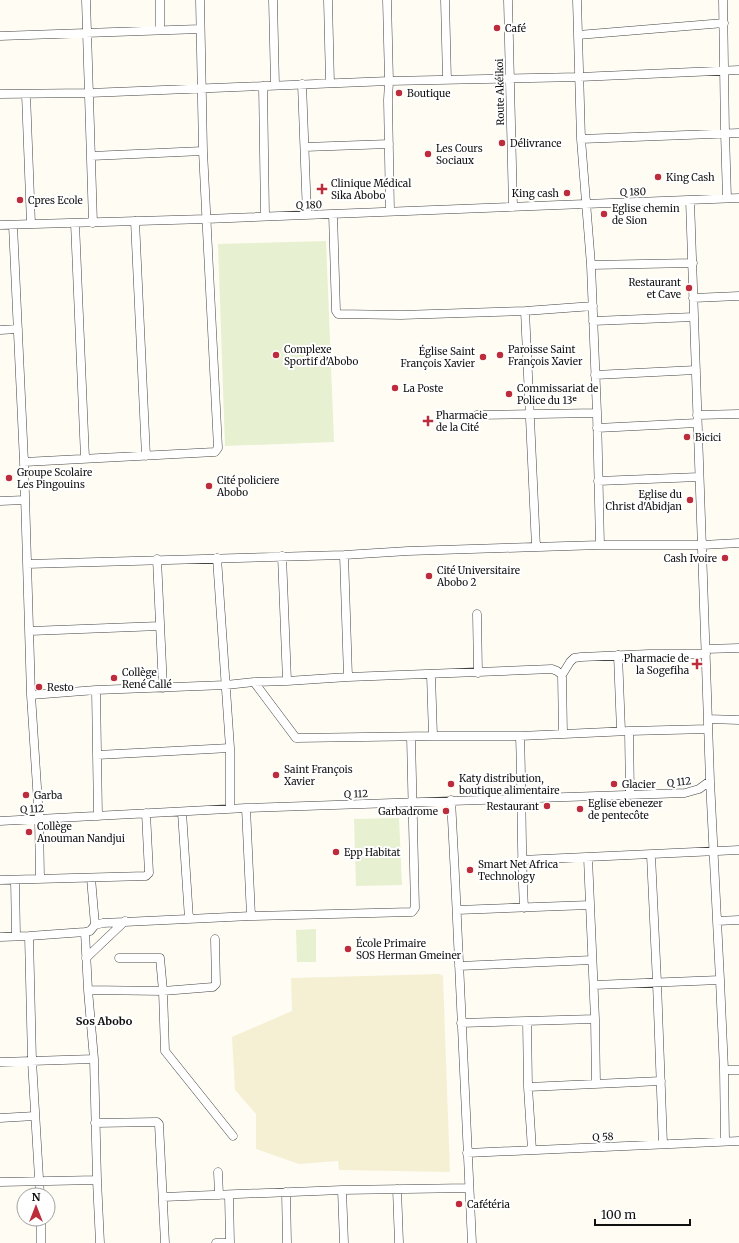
<svg xmlns="http://www.w3.org/2000/svg" width="739" height="1243" font-family="Merriweather,serif">
<style>
.farmland{fill:#f5f0d4}
.pitch{fill:#e7f0d0}
.lines{fill:none;stroke-linecap:round;stroke-linejoin:round}
.minor-casing{stroke:#434343;stroke-width:9}
.minor{stroke:#fff;stroke-width:8}
.poi-dot{fill:#bd2c3a;stroke:#fff;stroke-width:1.5}
.labels{text-anchor:middle;dominant-baseline:central;stroke-width:4;stroke-linejoin:round;paint-order:stroke}
.poi-label{font-size:10px;fill:#101010;stroke:#fff;text-anchor:start}
.street-label{font-size:10px;fill:#101010;stroke:#fff}
.neighbourhood-label{font-size:11px;font-weight:bold;fill:#101010;stroke:#fff}
</style>
<rect width="100%" height="100%" fill="#fffcf4"/>
<path class="farmland" d="M440 974 443 976 450 1172 339 1170 338 1161 299 1164 256 1149V1114L235 1090 232 1037 292 1011 291 978Z"/>
<path class="pitch" d="M326 241 334 442 225 446 218 244Z
M399 818 402 885 356 886 354 819Z
M316 929V962H297L296 930Z"/>
<g class="lines">
<defs>
<path id="minor" d="M86 0 93 223
M160 0V30
M273 0 275 85
M328 0 330 83
M387 0 389 81 388 100 390 211
M445 0 447 80
M508 0 513 207
M577 0 581 139 591 265 597 413 600 545
M723 0 725 133 727 198
M578 35 724 23
M0 36 200 29
M302 84 307 215
M263 86 265 216
M0 94 89 93 389 81 579 77 739 70
M26 94 31 224
M581 139 739 133
M305 147 389 144
M91 156 203 151
M690 200 710 781 720 980 724 1070 725 1141
M333 214 336 311 338 314 401 315 525 311 593 306
M135 221 146 456
M75 223 85 458
M0 225 206 219 739 198
M13 225 24 462 31 695 39 818 40 879
M591 265 693 263
M693 298 739 296
M525 311 536 547
M593 321 694 317
M0 330 18 329
M595 375 696 370
M477 415 597 413
M697 415 739 414
M597 428 697 423
M24 462 215 452 218 448 203 151 200 0
M598 481 699 477
M0 501 25 500
M344 555 348 677
M282 556 287 681
M217 558 230 748V809
M157 559 163 688
M27 564 344 555 408 551 600 545H702L739 543
M477 614 478 673
M30 631 160 626
M706 649 739 648
M618 655 621 731
M431 675 433 736
M254 682 296 738 433 736H520L629 731 708 729
M96 690 98 816
M31 695 96 690 226 685 254 682 287 681 348 677 552 669 557 671 562 675
M708 719 739 720
M629 731 630 795
M563 734 562 675 570 662 574 658 581 657 649 654H706
M520 736C522 793 521 851 524 908
M97 755 230 748
M451 800 455 876 472 1243
M246 808 251 916
M182 812 189 919
M0 821 246 808 685 793 699 789 710 781
M651 855 657 983 663 1144
M588 858 595 1019 596 1084
M521 860 739 850
M91 878 95 925
M0 880 146 876 149 873 146 813
M15 880 16 936
M457 910 590 905
M717 921 739 920
M85 932 88 990 94 1059 97 1180 100 1243
M29 936 32 1061 40 1195
M0 937 29 936 85 932 90 931 95 925 103 923 251 916 412 912 415 908 411 737
M86 958 125 921
M119 958H160L163 991 165 1051 233 1136
M459 966 592 960
M594 985 720 980
M88 990 163 991 213 987 216 984 215 939
M527 1021 528 1087 532 1150
M461 1023 595 1019
M0 1062 94 1059
M724 1070H739
M528 1087 661 1081
M0 1118 35 1116
M95 1123 157 1122 159 1124 165 1243
M467 1153 739 1141
M218 1172 219 1195
M0 1182 97 1180
M397 1189 399 1243
M342 1190 344 1243
M286 1192 287 1243
M229 1195 230 1243
M163 1197 342 1190 469 1188
M41 1219V1243
M216 1243H230"/>
</defs>
<use href="#minor" class="minor-casing"/>
<use href="#minor" class="minor"/>
</g>
<g class="poi-dot">
<circle cx="497" cy="28" r="4"/>
<circle cx="399" cy="93" r="4"/>
<circle cx="502" cy="143" r="4"/>
<circle cx="428" cy="154" r="4"/>
<circle cx="658" cy="177" r="4"/>
<path d="M320 183h4v4h4v4h-4v4h-4v-4h-4v-4h4z"/>
<circle cx="567" cy="193" r="4"/>
<circle cx="20" cy="200" r="4"/>
<circle cx="604" cy="214" r="4"/>
<circle cx="689" cy="288" r="4"/>
<circle cx="276" cy="355" r="4"/>
<circle cx="500" cy="355" r="4"/>
<circle cx="483" cy="357" r="4"/>
<circle cx="395" cy="388" r="4"/>
<circle cx="509" cy="394" r="4"/>
<path d="M426 415h4v4h4v4h-4v4h-4v-4h-4v-4h4z"/>
<circle cx="687" cy="437" r="4"/>
<circle cx="9" cy="478" r="4"/>
<circle cx="209" cy="486" r="4"/>
<circle cx="690" cy="500" r="4"/>
<circle cx="725" cy="558" r="4"/>
<circle cx="429" cy="576" r="4"/>
<path d="M695 658h4v4h4v4h-4v4h-4v-4h-4v-4h4z"/>
<circle cx="114" cy="678" r="4"/>
<circle cx="39" cy="687" r="4"/>
<circle cx="276" cy="775" r="4"/>
<circle cx="451" cy="784" r="4"/>
<circle cx="614" cy="784" r="4"/>
<circle cx="26" cy="795" r="4"/>
<circle cx="547" cy="806" r="4"/>
<circle cx="580" cy="809" r="4"/>
<circle cx="446" cy="811" r="4"/>
<circle cx="29" cy="832" r="4"/>
<circle cx="336" cy="852" r="4"/>
<circle cx="470" cy="870" r="4"/>
<circle cx="348" cy="949" r="4"/>
<circle cx="459" cy="1204" r="4"/>
</g>
<g class="labels">
<g class="poi-label">
<text x="505" y="28">Café</text>
<text x="407" y="93">Boutique</text>
<text x="510" y="143">Délivrance</text>
<text x="436" y="148">Les Cours<tspan x="436" dy="12">Sociaux</tspan></text>
<text x="666" y="177">King Cash</text>
<text x="331" y="183">Clinique Médical<tspan x="331" dy="12">Sika Abobo</tspan></text>
<text x="559" y="193" text-anchor="end">King cash</text>
<text x="28" y="200">Cpres Ecole</text>
<text x="612" y="208">Eglise chemin<tspan x="612" dy="12">de Sion</tspan></text>
<text x="681" y="282" text-anchor="end">Restaurant<tspan x="681" dy="12">et Cave</tspan></text>
<text x="284" y="349">Complexe<tspan x="284" dy="12">Sportif d'Abobo</tspan></text>
<text x="508" y="349">Paroisse Saint<tspan x="508" dy="12">François Xavier</tspan></text>
<text x="475" y="351" text-anchor="end">Église Saint<tspan x="475" dy="12">François Xavier</tspan></text>
<text x="403" y="388">La Poste</text>
<text x="517" y="388">Commissariat de<tspan x="517" dy="12">Police du 13ᵉ</tspan></text>
<text x="436" y="415">Pharmacie<tspan x="436" dy="12">de la Cité</tspan></text>
<text x="695" y="437">Bicici</text>
<text x="17" y="472">Groupe Scolaire<tspan x="17" dy="12">Les Pingouins</tspan></text>
<text x="217" y="480">Cité policiere<tspan x="217" dy="12">Abobo</tspan></text>
<text x="682" y="494" text-anchor="end">Eglise du<tspan x="682" dy="12">Christ d'Abidjan</tspan></text>
<text x="717" y="558" text-anchor="end">Cash Ivoire</text>
<text x="437" y="570">Cité Universitaire<tspan x="437" dy="12">Abobo 2</tspan></text>
<text x="689" y="658" text-anchor="end">Pharmacie de<tspan x="689" dy="12">la Sogefiha</tspan></text>
<text x="122" y="672">Collège<tspan x="122" dy="12">René Callé</tspan></text>
<text x="47" y="687">Resto</text>
<text x="284" y="769">Saint François<tspan x="284" dy="12">Xavier</tspan></text>
<text x="459" y="778">Katy distribution,<tspan x="459" dy="12">boutique alimentaire</tspan></text>
<text x="622" y="784">Glacier</text>
<text x="34" y="795">Garba</text>
<text x="588" y="803">Eglise ebenezer<tspan x="588" dy="12">de pentecôte</tspan></text>
<text x="539" y="806" text-anchor="end">Restaurant</text>
<text x="438" y="811" text-anchor="end">Garbadrome</text>
<text x="37" y="826">Collège<tspan x="37" dy="12">Anouman Nandjui</tspan></text>
<text x="344" y="852">Epp Habitat</text>
<text x="478" y="864">Smart Net Africa<tspan x="478" dy="12">Technology</tspan></text>
<text x="356" y="943">École Primaire<tspan x="356" dy="12">SOS Herman Gmeiner</tspan></text>
<text x="467" y="1204">Cafétéria</text>
</g>
<g class="street-label">
<text transform="translate(500 92) rotate(-91)">Route Akéikoi</text>
<text transform="translate(633 192) rotate(-2)">Q 180</text>
<text transform="translate(309 205) rotate(-2)">Q 180</text>
<text transform="translate(679 782) rotate(-6)">Q 112</text>
<text transform="translate(356 794) rotate(-2)">Q 112</text>
<text transform="translate(32 809) rotate(-3)">Q 112</text>
<text transform="translate(603 1137) rotate(-3)">Q 58</text>
</g>
<g class="neighbourhood-label">
<text x="104" y="1021">Sos Abobo</text>
</g>
</g>
<g transform="translate(36 1207)"><circle r="19" fill="#ffffff" stroke="#9f9f9f"/>
<path d="M0-3L7 15L0 10L-7 15Z" fill="#bd2c3a"/>
<text y="-6" font-size="11" font-weight="bold" text-anchor="middle" fill="#101010">N</text>
</g>
<path d="M595 1219v6h95v-6" fill="none" stroke="#101010" stroke-width="2"/>
<text x="601" y="1219" font-size="12" fill="#101010" stroke="#ffffff" stroke-width="3" paint-order="stroke">100 m</text>
</svg>
